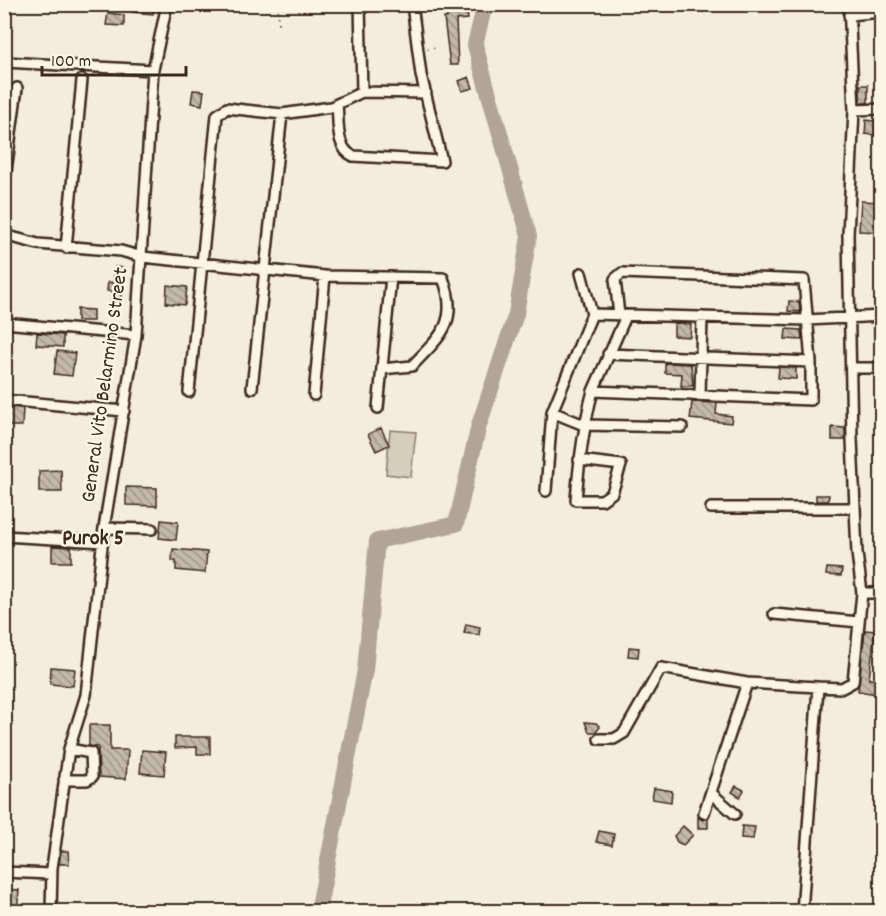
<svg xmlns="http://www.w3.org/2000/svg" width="886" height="916" font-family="Dekko,sans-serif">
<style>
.pitch{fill:#d6cdbd;stroke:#887c6e;stroke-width:1.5}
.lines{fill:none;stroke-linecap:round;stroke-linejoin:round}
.river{stroke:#b0a596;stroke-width:16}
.building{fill:url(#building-back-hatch);stroke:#3b2a1e;stroke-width:1.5}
.minor-casing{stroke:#3b2a1e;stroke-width:14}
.path{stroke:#3b2a1e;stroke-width:1.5;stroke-dasharray:1.5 4.5;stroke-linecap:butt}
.minor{stroke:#fcf5e5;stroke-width:9}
.labels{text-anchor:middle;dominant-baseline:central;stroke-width:4.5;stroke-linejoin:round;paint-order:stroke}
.street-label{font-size:21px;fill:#3b2a1e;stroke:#fcf5e5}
.neighbourhood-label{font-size:22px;font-weight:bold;fill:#3b2a1e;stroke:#fcf5e5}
</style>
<defs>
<pattern id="building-back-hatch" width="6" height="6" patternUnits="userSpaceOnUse" patternTransform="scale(1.5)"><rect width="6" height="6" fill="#c3b9aa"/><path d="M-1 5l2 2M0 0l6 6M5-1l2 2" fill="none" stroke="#a0978a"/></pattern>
</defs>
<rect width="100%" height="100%" fill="#f4eddd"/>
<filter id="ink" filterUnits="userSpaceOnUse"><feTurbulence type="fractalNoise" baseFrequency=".0167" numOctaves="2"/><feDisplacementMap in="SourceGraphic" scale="12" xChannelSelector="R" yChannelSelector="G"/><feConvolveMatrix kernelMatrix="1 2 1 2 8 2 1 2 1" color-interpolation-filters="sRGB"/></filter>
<g filter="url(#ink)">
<path class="pitch" d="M390 430 416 432 411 477 386 474Z"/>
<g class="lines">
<path class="river" d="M318 912 365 670 377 541 456 524 479 425 516 314 529 236 475 45 485 4"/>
</g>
<path class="building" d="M133 4H154L153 14 132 12Z
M445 4H466L468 19 456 20 458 65H450L444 18H447Z
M108 13 124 15V26L106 25Z
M469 77 473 88 462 91 459 81Z
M860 85H868V103H860Z
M193 90 204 91 202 105 191 103Z
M866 120 882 122V136L865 134Z
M861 201 882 202V232L859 231Z
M115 267 125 268 120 303 111 302 112 292 107 291 108 282 113 283Z
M167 285 187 287 185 305 166 303Z
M789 301 799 302 800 312 788 311Z
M77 309 93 310V321H77Z
M674 323 691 324 690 337 674 336Z
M874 323H882V337L874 336Z
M786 329 801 330 802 340 785 339Z
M37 333 63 335V347L36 345Z
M57 351 75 353 72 376 54 374Z
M665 363 691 364 693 386H681L682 374 665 373Z
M779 367 796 368V379L778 378Z
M692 402 717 403 716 414 732 416 731 423 690 419Z
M4 407 23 408 22 426H4Z
M832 427 845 428V440H832Z
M381 428 389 445 376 451 368 434Z
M61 470 62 492H39V471Z
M126 487 157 488V506L126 505Z
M816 495H829L828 501H816Z
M161 520 178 522 176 540 159 538Z
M52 546 71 547V562H52Z
M173 549 207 552 205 573 176 570V561H172Z
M827 568 842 569 841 576 826 575Z
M466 624 480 627 479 635 464 633Z
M865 630 875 631 869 679 882 680V695L858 691Z
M629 647 639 648 638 657 628 656Z
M51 667 75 669 73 686 50 684Z
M585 722 596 723 600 727 596 732H589Z
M89 725H110V750H128L126 779 99 777 98 747 89 746Z
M175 737H210V754H197V747L175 748Z
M142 750 166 752 164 775 140 773Z
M736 786 744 790 740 797 732 792Z
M654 788 672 791 671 802 652 799Z
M698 817 702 820 708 818V828H698Z
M683 826 693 835 683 845 677 842 674 836Z
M742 826 755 827 753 839 741 838Z
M599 831 614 834 612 845 596 842Z
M61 851H68L69 864H59Z
M4 889 19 890 17 912H4Z"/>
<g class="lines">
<defs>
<path id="minor" d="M360 4 362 92
M849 15 882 12
M4 62 153 70
M337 104C339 121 335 148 353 156L442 161 421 75 412 4
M854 110 882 109
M4 186 17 88
M4 235 38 244 121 251 142 257 325 276 443 278C460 323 440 336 412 366L382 369
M66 248 82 80
M592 314 807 320 882 316
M619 315 615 279 622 273 804 280 811 362V400L593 391 626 316
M4 323 136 335
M608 354 811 362
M852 368H882
M252 388 282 114
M189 392 217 115 227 108 282 114 331 107 362 92 426 93
M700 394 702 317
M314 395 325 276
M4 400 124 411
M378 408 391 277
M552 412 584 425 682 427
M579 460 621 465 612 493 602 500H576C579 462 583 427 593 391
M546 491 552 412 592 314 581 273
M711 508H854
M104 528 152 529
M4 536 103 542
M862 593H882
M774 614 859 622
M599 739H614L624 733 661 668 747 683 818 687
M64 780H87L92 777 91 753 69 749
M711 793 735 814
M704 813 747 683
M4 872 51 874
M51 912 52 868 69 749 86 695 104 528 136 335 153 70 167 4
M802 912 818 687 842 688 853 682 862 593 857 553 852 439 848 235 854 110 849 4"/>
</defs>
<use href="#minor" class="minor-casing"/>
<path class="path" d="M278 4 279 27
M427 49 438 47"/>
<use href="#minor" class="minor"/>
</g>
</g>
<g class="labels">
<g class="street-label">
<text transform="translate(106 385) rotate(-82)">General Vito Belarmino Street</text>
</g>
<g class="neighbourhood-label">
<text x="93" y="539">Purok 5</text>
</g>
</g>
<rect width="886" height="916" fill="none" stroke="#fcf5e5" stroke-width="24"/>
<rect x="12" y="12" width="862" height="892" fill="none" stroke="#3b2a1e" stroke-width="2" filter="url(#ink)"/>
<path d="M42 66v9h144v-9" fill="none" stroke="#3b2a1e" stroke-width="3"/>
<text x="51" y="66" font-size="18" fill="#3b2a1e" stroke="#fcf5e5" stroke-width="4.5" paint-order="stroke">100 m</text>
</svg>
